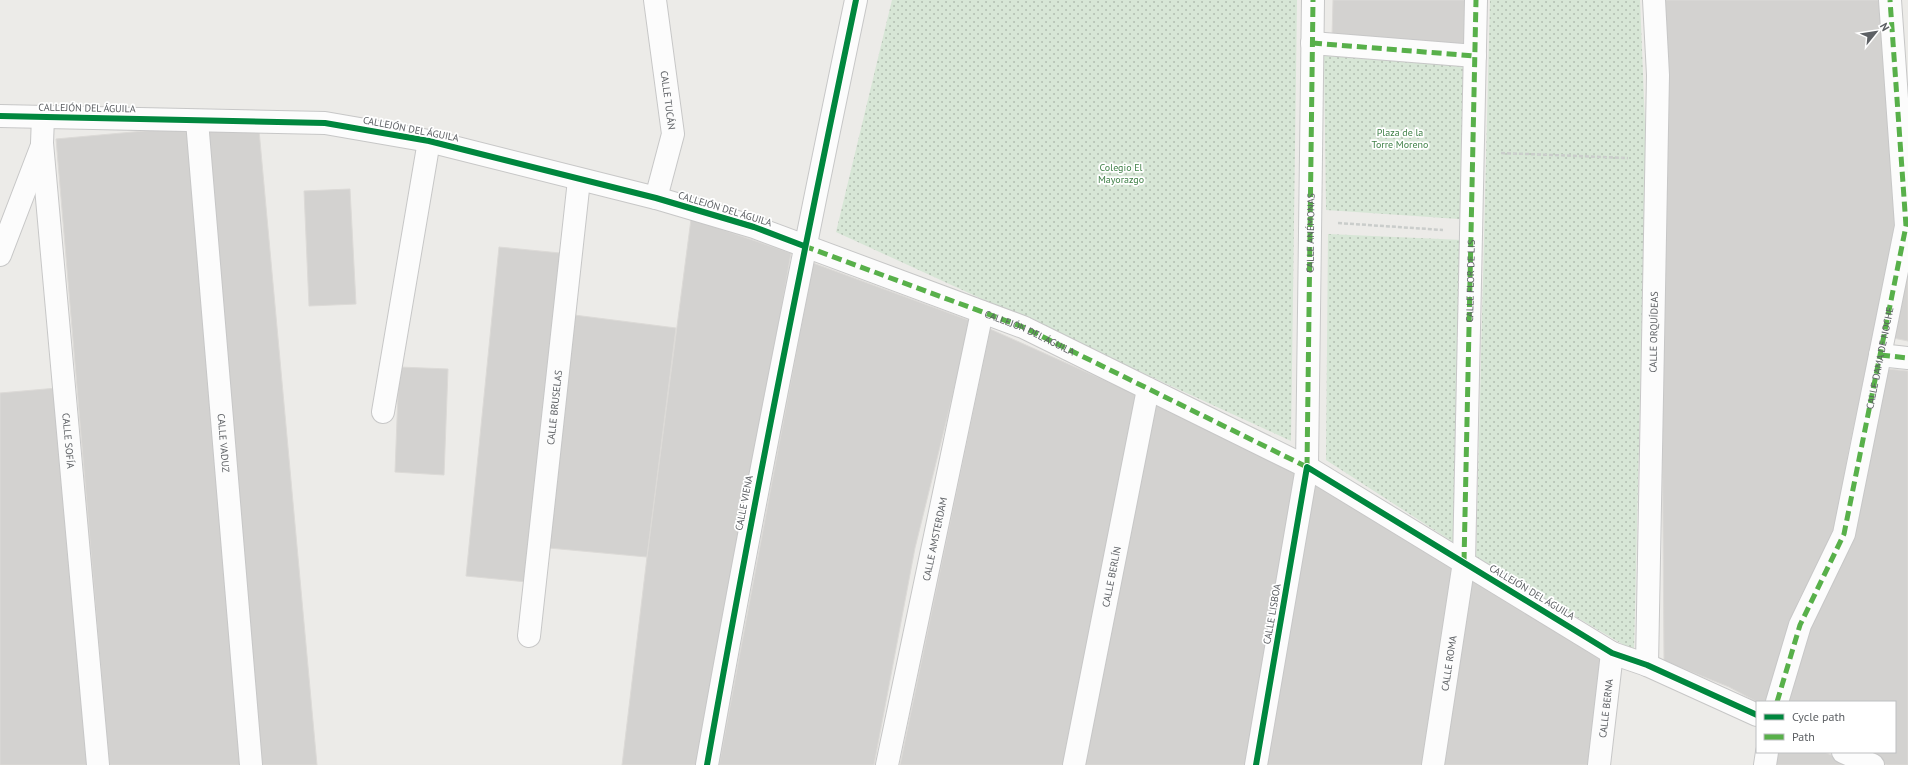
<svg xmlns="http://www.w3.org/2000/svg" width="1908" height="765" font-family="'PT Sans',sans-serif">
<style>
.park{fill:url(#park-dots)}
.building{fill:#d3d2d0;stroke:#dcdad7}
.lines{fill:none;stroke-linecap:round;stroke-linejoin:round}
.minor-casing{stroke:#c7c7c7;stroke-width:24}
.path{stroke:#cacdcb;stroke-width:2.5;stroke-dasharray:4 2;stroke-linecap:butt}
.minor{stroke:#fcfcfc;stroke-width:22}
.quiet{stroke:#58b04a;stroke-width:5;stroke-dasharray:10 5;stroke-linecap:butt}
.cycleway-casing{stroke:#fff;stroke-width:8}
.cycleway{stroke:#00873e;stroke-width:6}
.labels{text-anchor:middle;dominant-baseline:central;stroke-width:3.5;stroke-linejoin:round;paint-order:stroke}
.street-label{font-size:10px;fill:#5d6064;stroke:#fff}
.park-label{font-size:10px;fill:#408048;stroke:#fff}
</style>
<defs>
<pattern id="park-dots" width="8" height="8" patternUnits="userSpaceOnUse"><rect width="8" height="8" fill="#d7e6d6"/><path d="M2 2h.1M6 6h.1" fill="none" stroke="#b2beb1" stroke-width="1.8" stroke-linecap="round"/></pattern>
</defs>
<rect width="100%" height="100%" fill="#ecebe8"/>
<path class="park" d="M892 0H1297L1291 441 836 232Z
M1490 0H1640L1646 148 1634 651 1476 558Z
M1324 55 1474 65V220L1326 210Z
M1328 234 1463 240 1456 544 1326 460Z"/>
<path class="building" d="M1333 0H1468L1467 45 1332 36Z
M1659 0H1879L1897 221 1848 455 1838 518 1822 558 1799 600 1785 637 1768 702H1757L1729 687 1664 661Z
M188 127 242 765H109L56 139Z
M205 129 259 130 317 765H259Z
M350 189 356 304 309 306 304 191Z
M691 219 791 253 703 765H622L647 557Z
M1908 246V341L1893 338Z
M499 247 560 253 527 582 466 576Z
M813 263 971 321 915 548 874 765H719Z
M574 315 676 328 647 557 549 548Z
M990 329 1140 396 1063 765H900Z
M399 367 448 369 444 475 395 472Z
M1888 369 1908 371V765H1887L1858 752H1895V702H1785Z
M57 388 90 765H0V393Z
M1156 404 1297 473 1247 765H1085Z
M1314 483 1456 566 1422 765H1265Z
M1470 575 1604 658 1588 765H1438Z
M1776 752H1824L1846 761V765H1775Z"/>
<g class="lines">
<defs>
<g id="minor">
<path id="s1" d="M655 0 673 134 656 198"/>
<path d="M1312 43 1475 56"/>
<path d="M0 116 325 123 429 141 656 198 754 227 1023 327 1307 467 1612 653 1647 665 1757 715"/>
<path id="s2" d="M43 117 42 143 98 765"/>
<path id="s3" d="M197 121 251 765"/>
<path d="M0 255 41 148"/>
<path d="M1880 355 1908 358"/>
<path d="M383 412 429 141"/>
<path id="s4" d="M529 636 579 180"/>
<path id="s5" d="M1647 665 1658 75 1654 0"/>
<path id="s6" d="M1777 702 1800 625 1844 534 1906 226 1890 0"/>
<path d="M1843 752 1873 765"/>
<path d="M707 765C752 509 803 254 856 0"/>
<path id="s7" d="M887 765 982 312"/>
<path id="s8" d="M1074 765 1148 389"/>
<path d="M1256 765 1307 467 1313 0"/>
<path id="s9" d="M1433 765 1464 562 1476 0"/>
<path id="s10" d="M1599 765 1612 653"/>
<path d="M1765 765 1767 752"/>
</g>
</defs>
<use href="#minor" class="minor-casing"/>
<path class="path" d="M1501 153 1628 158
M1338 223 1443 230"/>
<use href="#minor" class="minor"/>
<g class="quiet">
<path d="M1312 43 1475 56"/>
<path id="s11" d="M804 246 1023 327 1309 468"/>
<path d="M1880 355 1908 358"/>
<path id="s12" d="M1307 467 1313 0"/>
<path id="s13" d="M1464 562 1476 0"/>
<path d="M1777 702 1800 625 1844 534 1906 226 1890 0"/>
</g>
<defs>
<path id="cycleway" d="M0 116 325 123 429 141 656 198 754 227 804 246
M707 765C752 509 803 254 856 0
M1256 765 1307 467 1612 653 1647 665 1757 715"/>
</defs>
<use href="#cycleway" class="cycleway-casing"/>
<use href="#cycleway" class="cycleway"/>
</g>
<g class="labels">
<g class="street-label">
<text stroke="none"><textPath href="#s1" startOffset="101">CALLE TUCÁN</textPath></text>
<text transform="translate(87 108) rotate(1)">CALLEJÓN DEL ÁGUILA</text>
<text transform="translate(411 129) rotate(11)">CALLEJÓN DEL ÁGUILA</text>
<text transform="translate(725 209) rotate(17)">CALLEJÓN DEL ÁGUILA</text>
<text stroke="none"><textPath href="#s12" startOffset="234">CALLE ANÉMONAS</textPath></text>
<text stroke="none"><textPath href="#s13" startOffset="281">CALLE FLOR DE LIS</textPath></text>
<text stroke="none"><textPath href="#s5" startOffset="333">CALLE ORQUÍDEAS</textPath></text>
<text stroke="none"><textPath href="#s11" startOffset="242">CALLEJÓN DEL ÁGUILA</textPath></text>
<text stroke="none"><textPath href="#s6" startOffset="361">CALLE DAMA DE NOCHE</textPath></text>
<text stroke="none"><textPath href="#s4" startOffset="230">CALLE BRUSELAS</textPath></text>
<text stroke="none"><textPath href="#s2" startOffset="325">CALLE SOFÍA</textPath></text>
<text stroke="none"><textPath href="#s3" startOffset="323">CALLE VADUZ</textPath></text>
<text transform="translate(744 503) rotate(-79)">CALLE VIENA</text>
<text stroke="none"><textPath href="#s7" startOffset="231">CALLE AMSTERDAM</textPath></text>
<text stroke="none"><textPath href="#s8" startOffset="192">CALLE BERLÍN</textPath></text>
<text transform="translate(1532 592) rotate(31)">CALLEJÓN DEL ÁGUILA</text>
<text transform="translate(1272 614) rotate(-80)">CALLE LISBOA</text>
<text stroke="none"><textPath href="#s9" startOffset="103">CALLE ROMA</textPath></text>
<text stroke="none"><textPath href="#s10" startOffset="57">CALLE BERNA</textPath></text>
</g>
<g class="park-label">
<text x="1400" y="132">Plaza de la<tspan x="1400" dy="12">Torre Moreno</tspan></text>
<text x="1121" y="167">Colegio El<tspan x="1121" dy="12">Mayorazgo</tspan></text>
</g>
</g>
<rect x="1756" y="701" width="140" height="52" fill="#ffffff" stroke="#bebfc1"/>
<rect x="1764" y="714" width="20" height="6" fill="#00873e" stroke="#bebfc1"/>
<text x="1792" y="721" font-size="12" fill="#5d6064">Cycle path</text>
<rect x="1764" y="734" width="20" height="6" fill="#58b04a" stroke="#bebfc1"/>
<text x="1792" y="741" font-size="12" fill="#5d6064">Path</text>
<g transform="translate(1876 32) rotate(60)" stroke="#ffffff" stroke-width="3" paint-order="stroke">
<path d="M0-3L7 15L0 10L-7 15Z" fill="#5d6064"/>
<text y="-6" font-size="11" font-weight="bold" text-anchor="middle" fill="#5d6064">N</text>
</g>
</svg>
